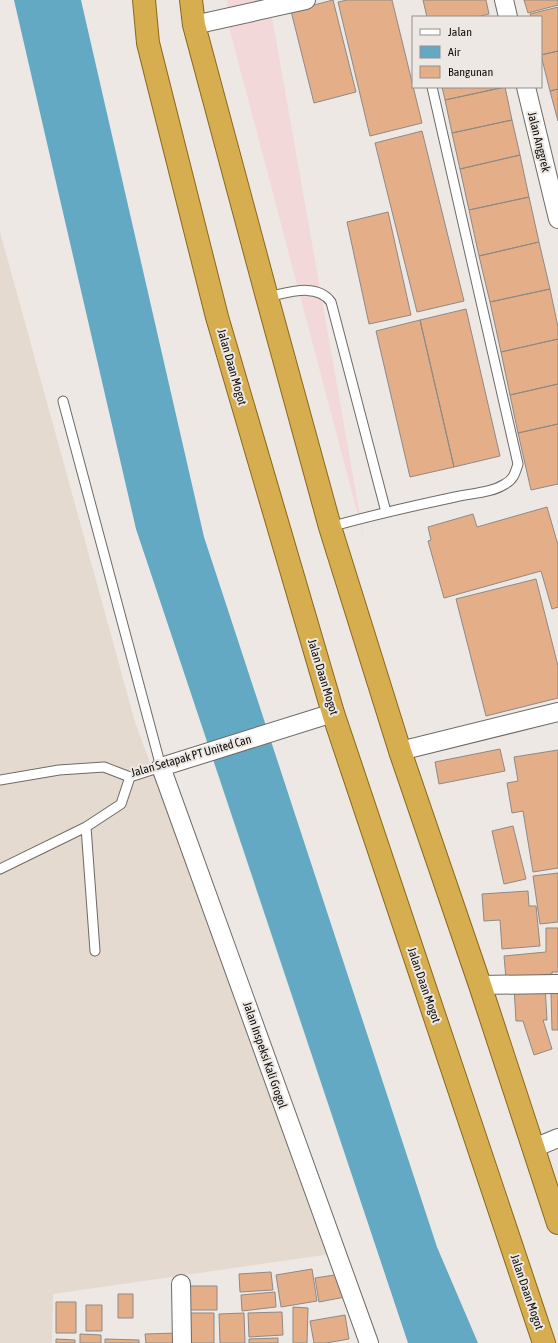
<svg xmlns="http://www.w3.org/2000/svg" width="558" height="1343" font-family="'Asap Condensed',sans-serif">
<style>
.commercial{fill:#f3d8d9}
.built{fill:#e5dacf}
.water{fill:#63a9c4}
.building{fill:#e4af88;stroke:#8f8985}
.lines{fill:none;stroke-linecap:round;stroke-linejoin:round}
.service-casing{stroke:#6f6a66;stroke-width:11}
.minor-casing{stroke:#6f6a66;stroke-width:20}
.trunk-casing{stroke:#89691c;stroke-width:24}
.service{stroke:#fff;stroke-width:9}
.minor{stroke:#fff;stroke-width:18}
.trunk{stroke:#d6ae50;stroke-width:22}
.labels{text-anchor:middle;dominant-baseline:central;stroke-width:4;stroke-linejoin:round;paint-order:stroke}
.street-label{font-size:12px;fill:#0f0d0b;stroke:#ede8e3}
</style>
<rect width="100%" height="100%" fill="#ede8e3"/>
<path class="commercial" d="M227 0H269L364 538 230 31Z"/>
<path class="built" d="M0 232 135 722 331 1254 53 1294 52 1343H0Z"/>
<path class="water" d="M14 0H81L204 537 437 1247 478 1343H408L136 529Z"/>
<path class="building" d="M333 0 356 92 314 103 291 11Z
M347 0H392L422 123 370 136 338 2Z
M423 0H486L489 14 477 17H427Z
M524 0H558V5L528 13Z
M558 7V51L541 55V17H531L530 14Z
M558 51V89L550 91 541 55Z
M442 87H505L445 100Z
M505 87 512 120 452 133 445 100Z
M558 89V121L550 91Z
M512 120 520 155 460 169 452 133Z
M422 131 464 301 417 312 375 143Z
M520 155 529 197 469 210 460 169Z
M529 197 539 242 479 256 469 210Z
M388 212 411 315 369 324 347 222Z
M539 242 550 289 490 302 479 256Z
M550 289 558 327V339L501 352 490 302Z
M466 309 500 456 454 467 420 320Z
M420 320 454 467 410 477 376 331Z
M558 339V384L510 395 501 352Z
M558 384V424L518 433 510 395Z
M558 424V484L531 490 518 433Z
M547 507 558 545V607L552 609 541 571 444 598 428 541 431 540 428 527 473 514 477 527Z
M536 579 558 666V698L486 716 456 599Z
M500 749 505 771 439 784 435 762Z
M558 750V868L533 872 523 811 512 813 507 783 518 781 514 757Z
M513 826 526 879 504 884 492 831Z
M558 873V922L540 924 533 876Z
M528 891 529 906H536L540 946 502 949 500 920 484 921 482 894Z
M546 928H558V972H552V974L506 979 504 956 546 952Z
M545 985 547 1020H543L552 1049 534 1055 523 1021H516L514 987Z
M551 993H558V1030H552Z
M312 1269 317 1301 281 1307 276 1275Z
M271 1272 273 1290 240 1292 239 1274Z
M341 1274 345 1297 319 1302 315 1278Z
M184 1286H217V1310H184Z
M275 1292 276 1307 242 1311 241 1295Z
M118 1294H133V1318H118Z
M56 1302H76V1333H56Z
M86 1305H102V1331H86Z
M293 1307 308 1308 307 1343H293Z
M282 1312 283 1335 249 1337 248 1313Z
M188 1313H214V1343H188Z
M244 1313 245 1343H220L219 1314Z
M345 1315 349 1339 326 1343H314L310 1321Z
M178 1333V1343H146L145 1334Z
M80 1334 101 1335V1343H80Z
M278 1338V1343H249V1339Z
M56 1339 75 1340V1343H56Z
M105 1339 139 1340V1343H105Z"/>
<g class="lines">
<defs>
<path id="service" d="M267 297C287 293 317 282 331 302L386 512
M330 527C372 515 413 506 455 497 472 493 491 493 505 484 514 479 515 473 518 464L432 87
M0 780 59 770 104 767 130 777 161 767 63 401
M86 827 121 804 130 777
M0 869 86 827 95 951"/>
<path id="minor" d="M504 0 508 17
M194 25 306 0
M526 87 558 219
M333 713 161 767 369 1343
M400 751 558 712
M480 985 558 984
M534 1148 558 1138
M181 1284 182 1343"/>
<path id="trunk" d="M144 0 148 43 217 317 333 713 544 1343
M191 0 194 25 267 297 330 527 400 751 480 985 558 1223"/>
</defs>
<use href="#service" class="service-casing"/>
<use href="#minor" class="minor-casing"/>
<use href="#trunk" class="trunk-casing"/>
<use href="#service" class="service"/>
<use href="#minor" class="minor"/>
<use href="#trunk" class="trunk"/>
</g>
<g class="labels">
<g class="street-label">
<text transform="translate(539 142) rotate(76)">Jalan Anggrek</text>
<text transform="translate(232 367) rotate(74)">Jalan Daan Mogot</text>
<text transform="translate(323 677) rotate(73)">Jalan Daan Mogot</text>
<text transform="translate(191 756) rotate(-16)">Jalan Setapak PT United Can</text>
<text transform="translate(424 985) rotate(71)">Jalan Daan Mogot</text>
<text transform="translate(265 1055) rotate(71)">Jalan Inspeksi Kali Grogol</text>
<text transform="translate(527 1292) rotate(71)">Jalan Daan Mogot</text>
</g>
</g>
<rect x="412" y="16" width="130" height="72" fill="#ede8e3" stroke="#94908d"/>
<rect x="420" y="29" width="20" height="6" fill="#ffffff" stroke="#94908d"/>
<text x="448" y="36" font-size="12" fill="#0f0d0b">Jalan</text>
<rect x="420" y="46" width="20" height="12" fill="#63a9c4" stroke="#94908d"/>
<text x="448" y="56" font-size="12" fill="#0f0d0b">Air</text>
<rect x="420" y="66" width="20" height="12" fill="#e4af88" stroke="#94908d"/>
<text x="448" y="76" font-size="12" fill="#0f0d0b">Bangunan</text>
</svg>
